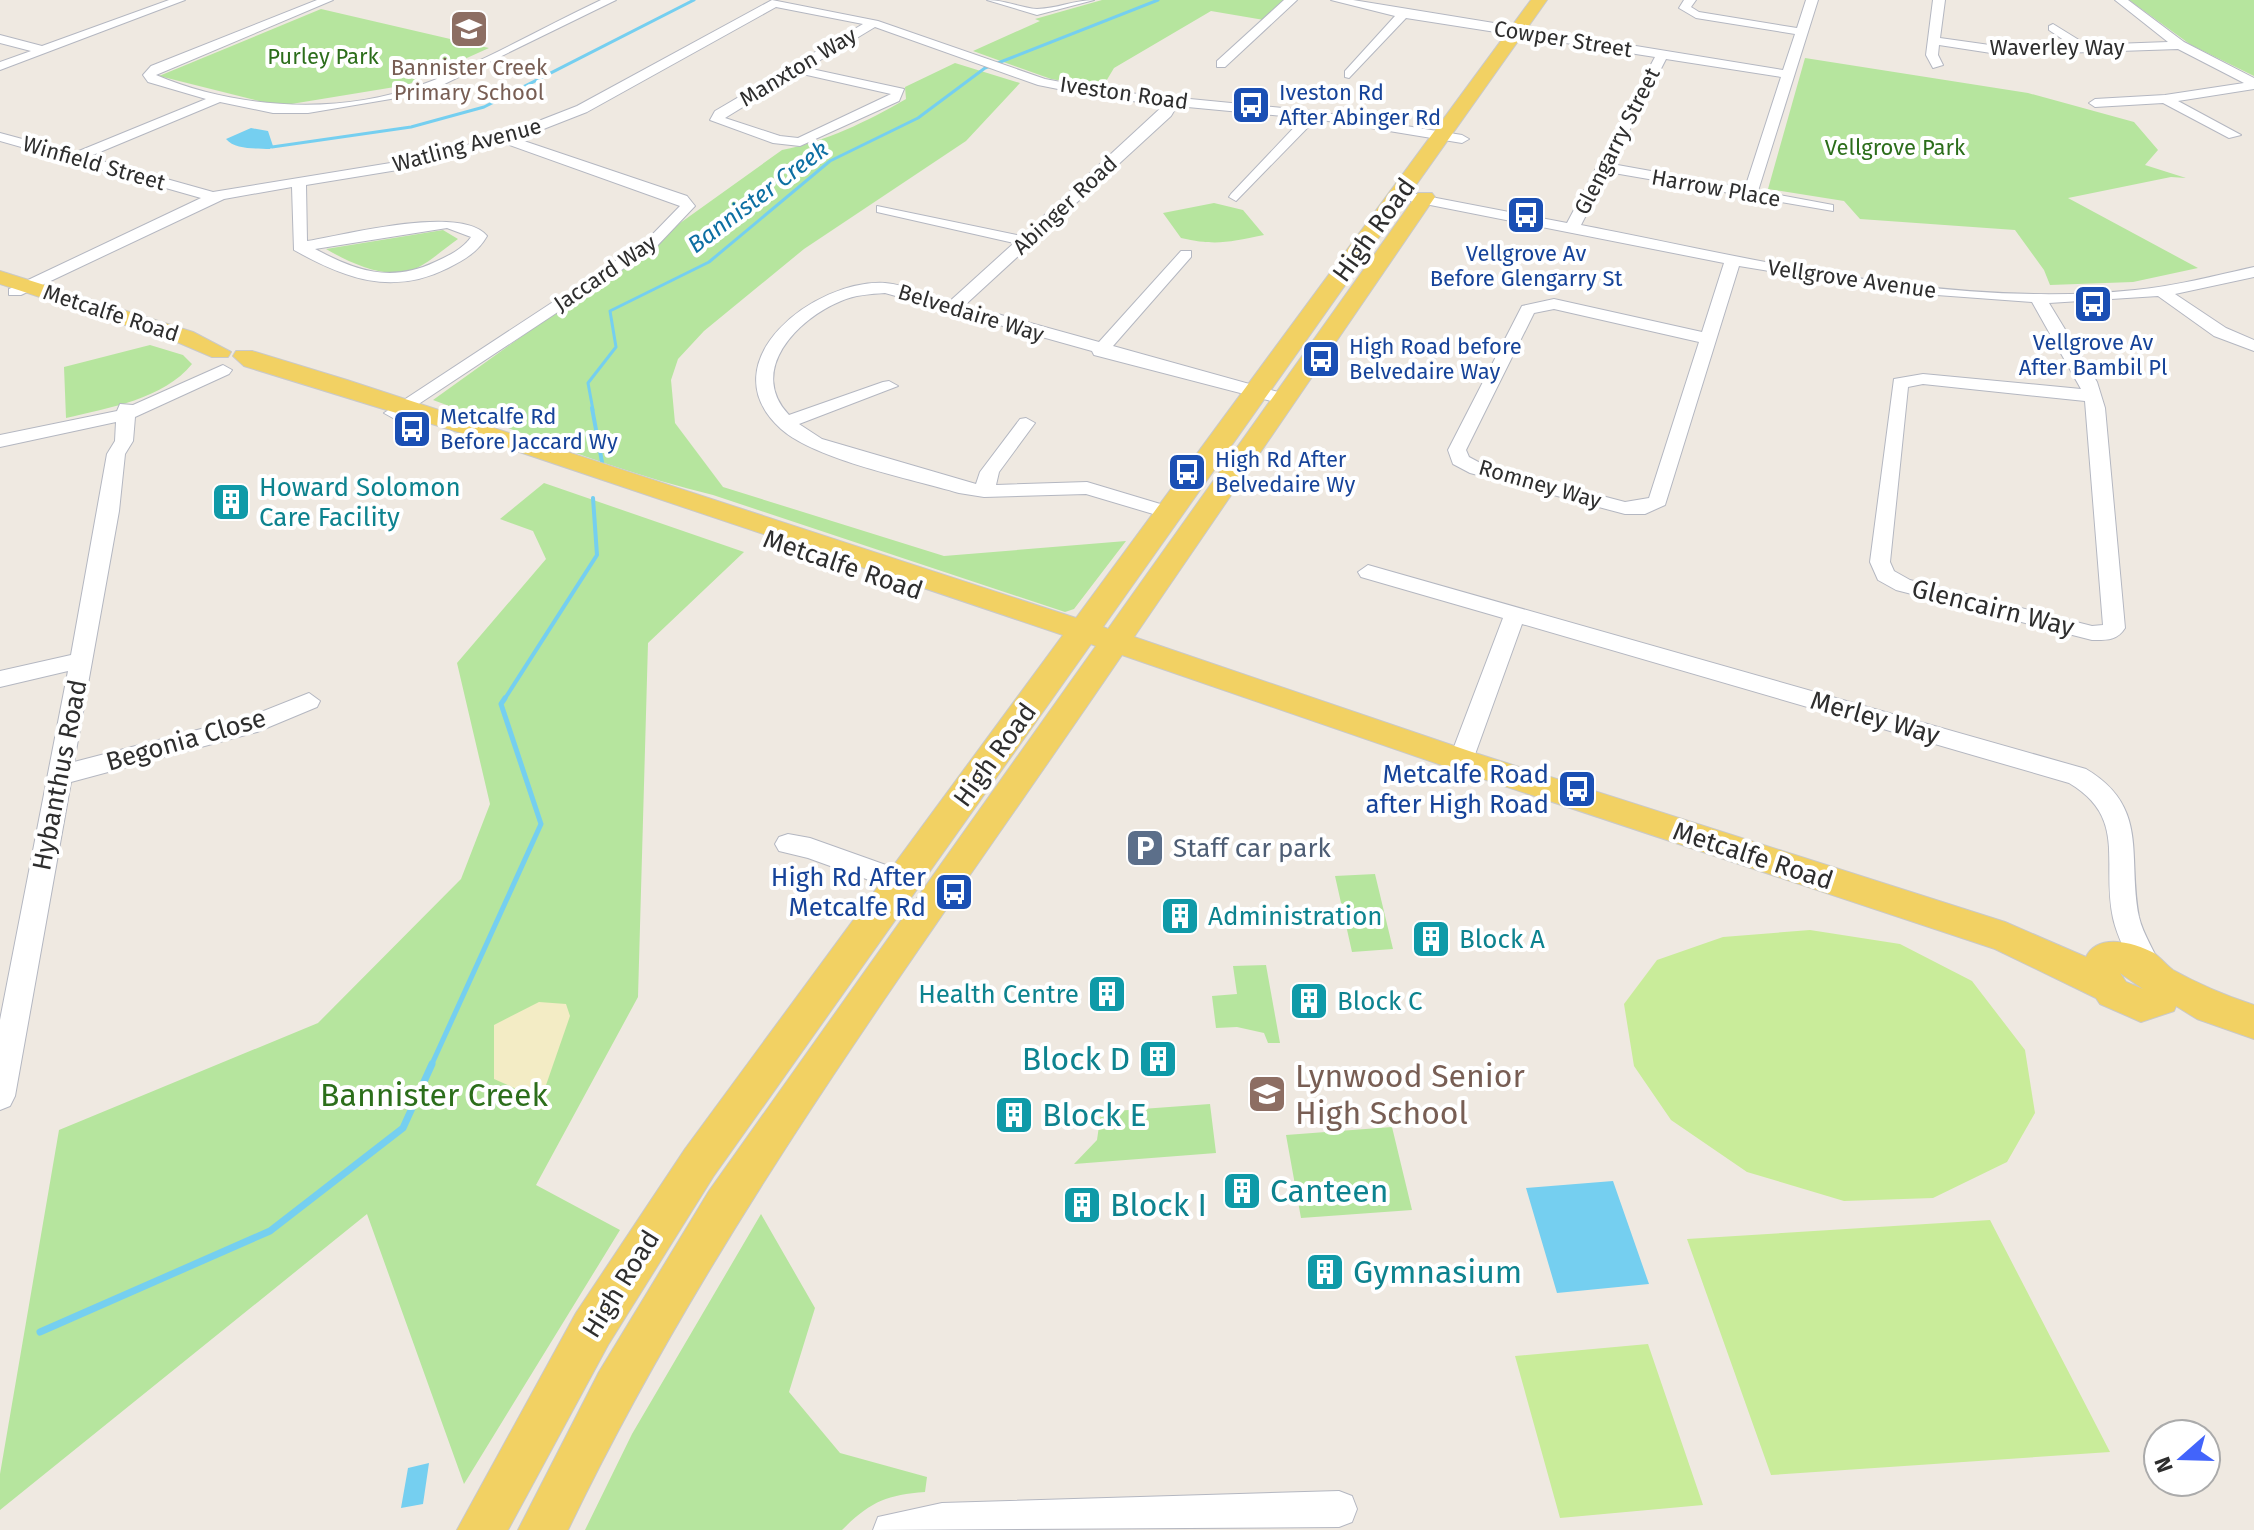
<svg xmlns="http://www.w3.org/2000/svg" width="2254" height="1530" font-family="'Fira Sans',sans-serif">
<style>
.green{fill:#b6e59e}
.sand{fill:#f3ecc5}
.pitch{fill:#c9ec9a}
.water{fill:#75cff0}
.lines{fill:none;stroke-linecap:round;stroke-linejoin:round}
.stream-far3{stroke:#75cff0;stroke-width:3}
.stream-far2{stroke:#75cff0;stroke-width:4}
.stream-far1{stroke:#75cff0;stroke-width:5}
.stream{stroke:#75cff0;stroke-width:7}
.minor-casing{stroke:#b4b7c1;stroke-width:2}
.major-casing{stroke:#c9c9c9;stroke-width:2}
.minor{fill:#fff;fill-rule:evenodd}
.major{fill:#f2d163;fill-rule:evenodd}
.labels{text-anchor:middle;dominant-baseline:central;stroke-width:8;stroke-linejoin:round;paint-order:stroke}
.far-street-label{font-size:22px;fill:#2e2e2e;stroke:#fff}
.far-park-label{font-size:22px;fill:#2c6e1b;stroke:#fff}
.far-education-label{font-size:22px;fill:#785e54;stroke:#fff}
.far-transit-label{font-size:22px;fill:#164399;stroke:#fff;text-anchor:start}
.far-water-label{font-size:24px;font-style:italic;fill:#0d6fa3;stroke:#fff}
.street-label{font-size:26px;fill:#2e2e2e;stroke:#fff}
.culture-label{font-size:26px;fill:#0d838f;stroke:#fff;text-anchor:start}
.transit-label{font-size:26px;fill:#164399;stroke:#fff;text-anchor:end}
.service-label{font-size:26px;fill:#4e5e75;stroke:#fff;text-anchor:start}
.near-culture-label{font-size:32px;fill:#0d838f;stroke:#fff;text-anchor:start}
.near-education-label{font-size:32px;fill:#785e54;stroke:#fff;text-anchor:start}
.near-park-label{font-size:32px;fill:#2c6e1b;stroke:#fff}
</style>
<rect width="100%" height="100%" fill="#efe9e1"/>
<path class="green" d="M1102 0H1285L1264 20 1211 11 1114 68 1102 88 1051 79 973 51 1040 21 1035 19Z
M2129 0H2254V76L2191 45Z
M321 9 489 48 407 85 279 106 159 76Z
M1805 58 2028 93 2134 122 2158 150 2145 165 2186 178 2171 177 2068 198 2198 268 2133 282 2050 285 2044 270 2015 230 1860 219 1844 201 1768 189Z
M955 63 1020 83 966 141 804 249 704 331 678 359 671 380 675 423 723 487 944 556 1126 541 1074 609 1065 612 713 495C617 472 526 434 433 400L782 150C827 141 866 122 906 99L905 87Z
M1214 203 1243 210 1264 235C1229 242 1216 246 1181 238L1163 213Z
M443 230 458 239C445 248 431 261 417 268 390 282 350 263 326 249Z
M150 345 183 355 192 364C164 399 108 408 66 418L64 367Z
M544 483 744 552 648 643 638 997 536 1185 620 1230 464 1484 367 1214 0 1510V1474L59 1130 318 1023 461 879 490 804 457 663 546 559 533 531 500 519Z
M1375 874 1393 949 1352 952 1335 876Z
M1266 965 1280 1043H1268L1264 1033 1237 1027 1216 1028 1212 996 1237 994 1233 966Z
M1210 1104 1216 1153 1074 1164 1097 1140 1101 1112Z
M1392 1127 1412 1210 1301 1218 1286 1135Z
M761 1214 815 1308 789 1392 840 1453 927 1477 925 1492C886 1495 870 1502 842 1530H585L632 1434Z"/>
<path class="sand" d="M539 1002 566 1004 570 1016 545 1088 528 1094 494 1079V1025Z"/>
<path class="pitch" d="M1810 930 1900 944 1972 981 2025 1050 2035 1113 2007 1162 1933 1198 1844 1201 1747 1172 1671 1120 1634 1066 1624 1004 1657 960 1723 937Z
M1990 1220 2110 1452 1771 1475 1687 1239Z
M1648 1344 1703 1505 1560 1518 1515 1356Z"/>
<path class="water" d="M251 128 268 131 273 146 270 149C256 148 235 150 226 139Z
M1613 1181 1649 1284 1557 1293 1526 1188Z
M429 1463 423 1504 401 1508 408 1468Z"/>
<g class="lines">
<path class="stream-far3" d="M272 147 411 127 484 107 694 0
M593 410 588 383 616 347 610 311 709 262 830 161 918 118 985 68 1158 0"/>
<path class="stream-far2" d="M592 408 602 462
M504 700 597 555 593 498"/>
<path class="stream-far1" d="M431 1066 541 824 501 704 505 698"/>
<path class="stream" d="M40 1332 270 1231 403 1128 432 1064"/>
<defs>
<path id="minor" d="M169 0H185L0 70V62L31 51 0 43V35L42 46Z
M317 0H333L156 75C234 108 336 116 418 86 481 64 541 28 601 0H616L426 93 308 113H273L220 102 88 157 213 192 415 159 500 136 577 106 772 0 878 21 1045 79 1108 91 1313 111 1462 135 1469 139 1462 143 1316 119 1236 201 1229 197 1231 194 1303 118 1177 106 1171 116 965 305 1099 342 1181 251H1191V257L1113 346 1289 395V403L1283 404 1094 355 1092 351 885 293C870 294 855 295 841 301 797 319 747 371 789 415L883 382 889 381 898 386 799 424 822 439 976 484 980 472 1020 419 1026 418 1035 423 999 472 996 485 1087 482 1177 509 1180 513 1170 519 1086 494 984 497 959 493C912 479 816 460 781 429 707 362 815 279 885 283 906 285 930 295 950 301L1014 243 877 212V206L1022 236 1165 104 1108 99 1038 85 875 27 807 68 904 89 899 101 800 146 773 143 710 120 715 111 863 24 776 7 587 112 518 139 687 196 695 206 656 247 399 417 393 418 384 413 646 241 680 206 504 143 416 167 306 185 307 241C346 235 461 204 487 236 478 252 464 260 448 268 392 296 346 279 294 250L292 187 224 199 21 295H9V289L201 198 0 141V133L74 153 206 99 148 82 143 75 151 66ZM798 73 891 94 798 138 780 136 725 118ZM447 228 471 237C463 249 448 256 435 262 391 283 356 271 315 249Z
M987 0C1005 0 1021 8 1037 9 1056 9 1074 0 1094 0L1037 15Z
M1284 0H1297L1225 67H1217V61Z
M1331 0H1353L1783 70 1795 34 1696 18 1679 8 1684 0H1696L1691 7 1699 12 1797 28 1806 0H1818L1758 191 1833 205V211L1608 172 1581 225C1761 260 1949 309 2135 290 2175 286 2214 276 2254 267V277L2175 294 2226 328 2254 340V351L2214 336 2158 296 2049 303 2097 382 2105 408 2125 628C2117 641 2106 640 2092 640L1896 590 1878 580 1870 562 1894 379 1923 374 2081 389 2032 302 1896 292 1739 266 1665 505 1645 514H1625L1470 473 1453 464 1448 450 1522 306 1554 299 1702 332 1724 263 1400 199 1393 195 1400 191 1567 223 1655 57 1406 18 1349 78 1345 77V71L1395 16ZM1666 59 1781 77 1745 188 1612 164ZM1554 309 1699 342 1649 498 1625 502 1484 465 1469 457 1466 450 1534 313ZM1923 384 2085 401 2103 625 2092 626 1910 580 1894 571 1890 562 1908 387Z
M1933 0H1945L1940 38 2004 47 2071 45 2049 30V26L2053 24 2087 45 2168 42 2115 0H2128L2184 42 2254 78V89L2178 101 2241 135 2229 138 2163 103 2095 107 2089 103 2095 99 2165 95 2244 83 2178 49 2004 55 1939 45 1938 55 1943 65 1933 68 1926 55Z
M223 365 232 370 229 374 135 417 133 441 125 454 119 511 74 762 251 716 309 693 320 701 317 707 257 732 71 782 15 1096 10 1106 0 1110V1020L68 671 0 687V671L71 655 107 454 115 441 116 422 0 447V435L117 411 120 404 133 405Z
M1368 565 2086 769C2150 807 2127 856 2139 917 2143 935 2155 951 2161 968L2157 976 2147 980 2137 976C2129 959 2117 937 2113 918 2101 862 2128 818 2069 783L1522 624 1473 760 1469 766H1453L1449 760 1503 618 1361 577 1358 572Z
M788 834 810 838 914 875 918 882 914 889 905 893 808 858 779 851 775 844 779 837Z
M1339 1491 1352 1496 1357 1509 1352 1522 1339 1527 873 1530 878 1517 942 1503Z"/>
<path id="major" d="M1531 0H1547L1103 627 1108 629 1418 193H1432L1435 197 1134 637 1472 752 2005 922 2086 957C2098 932 2135 943 2154 953 2161 958 2166 965 2173 970 2198 984 2227 996 2254 1005V1039L2197 1019 2176 1006 2174 1011 2141 1022 2100 1004 2096 998 1995 949 1450 768 1122 655C928 940 718 1218 568 1530H518L599 1372 709 1191 1096 646 1091 644 713 1177 608 1345 508 1530H457L576 1313 685 1149 1063 635 487 441 244 366 233 356 236 351H252L347 380 1076 618ZM2120 973 2143 989 2126 982Z
M0 271 193 332 231 352 228 357H212L177 342 0 284Z"/>
</defs>
<use href="#minor" class="minor-casing"/>
<use href="#major" class="major-casing"/>
<use href="#minor" class="minor"/>
<use href="#major" class="major"/>
</g>
<defs>
<symbol id="school-square" viewBox="-11 -11 22 22"><rect x="-9" y="-9" width="18" height="18" rx="4" fill="#8d6e63" stroke="#fff"/><path d="M0-5L7-2L0 1L-7-2ZM-4 1L0 2.5L4 1V4Q0 6-4 4Z" fill="#fff"/></symbol>
<symbol id="bus-square" viewBox="-11 -11 22 22"><rect x="-9" y="-9" width="18" height="18" rx="4" fill="#1a4fb4" stroke="#fff"/><path d="M-5-6H5V4H4V6H2V4H-2V6H-4V4H-5ZM-3.5-4V0h7V-4ZM-3.5 1.2v1.5H-2V1.2ZM2 1.2v1.5H3.5V1.2Z" fill="#fff"/></symbol>
<symbol id="building-square" viewBox="-11 -11 22 22"><rect x="-9" y="-9" width="18" height="18" rx="4" fill="#0f9aa8" stroke="#fff"/><path d="M-4-6H4V6H1V3H-1V6H-4ZM-2.5-4.3h1.7v1.8h-1.7ZM.8-4.3h1.7v1.8H.8ZM-2.5-1h1.7V.8h-1.7ZM.8-1h1.7V.8H.8Z" fill="#fff"/></symbol>
<symbol id="parking-square" viewBox="-11 -11 22 22"><rect x="-9" y="-9" width="18" height="18" rx="4" fill="#5c6f8a" stroke="#fff"/><path d="M-3.5-5.5H1a3.5 3.5 0 0 1 0 7H-1V5.5H-3.5ZM-1-3.4V-.6H.8a1.4 1.4 0 0 0 0-2.8Z" fill="#fff"/></symbol>
</defs>
<g fill-rule="evenodd">
<use href="#school-square" x="447" y="7" width="44" height="44"/>
<use href="#bus-square" x="1229" y="83" width="44" height="44"/>
<use href="#bus-square" x="1504" y="193" width="44" height="44"/>
<use href="#bus-square" x="2071" y="282" width="44" height="44"/>
<use href="#bus-square" x="1299" y="337" width="44" height="44"/>
<use href="#bus-square" x="390" y="407" width="44" height="44"/>
<use href="#bus-square" x="1165" y="450" width="44" height="44"/>
<use href="#building-square" x="209" y="480" width="44" height="44"/>
<use href="#bus-square" x="1555" y="767" width="44" height="44"/>
<use href="#parking-square" x="1123" y="826" width="44" height="44"/>
<use href="#bus-square" x="932" y="870" width="44" height="44"/>
<use href="#building-square" x="1158" y="894" width="44" height="44"/>
<use href="#building-square" x="1409" y="917" width="44" height="44"/>
<use href="#building-square" x="1085" y="972" width="44" height="44"/>
<use href="#building-square" x="1287" y="979" width="44" height="44"/>
<use href="#building-square" x="1136" y="1037" width="44" height="44"/>
<use href="#school-square" x="1245" y="1072" width="44" height="44"/>
<use href="#building-square" x="992" y="1093" width="44" height="44"/>
<use href="#building-square" x="1220" y="1169" width="44" height="44"/>
<use href="#building-square" x="1060" y="1183" width="44" height="44"/>
<use href="#building-square" x="1303" y="1250" width="44" height="44"/>
</g>
<g class="labels">
<g class="far-street-label">
<text transform="translate(1563 39) rotate(9)">Cowper Street</text>
<text x="2057" y="47">Waverley Way</text>
<text transform="translate(798 67) rotate(-31)">Manxton Way</text>
<text transform="translate(1124 93) rotate(8)">Iveston Road</text>
<text transform="translate(1617 141) rotate(-63)">Glengarry Street</text>
<text transform="translate(467 145) rotate(-15)">Watling Avenue</text>
<text transform="translate(94 163) rotate(16)">Winfield Street</text>
<text transform="translate(1716 188) rotate(10)">Harrow Place</text>
<text transform="translate(1065 205) rotate(-43)">Abinger Road</text>
<text transform="translate(605 273) rotate(-34)">Jaccard Way</text>
<text transform="translate(1852 279) rotate(8)">Vellgrove Avenue</text>
<text transform="translate(111 313) rotate(18)">Metcalfe Road</text>
<text transform="translate(971 313) rotate(17)">Belvedaire Way</text>
<text transform="translate(1540 484) rotate(16)">Romney Way</text>
</g>
<g class="far-park-label">
<text x="323" y="56">Purley Park</text>
<text x="1895" y="147">Vellgrove Park</text>
</g>
<g class="far-education-label">
<text x="469" y="67">Bannister Creek<tspan x="469" dy="25">Primary School</tspan></text>
</g>
<g class="far-transit-label">
<text x="1279" y="92">Iveston Rd<tspan x="1279" dy="25">After Abinger Rd</tspan></text>
<text x="1526" y="253" text-anchor="middle">Vellgrove Av<tspan x="1526" dy="25">Before Glengarry St</tspan></text>
<text x="2093" y="342" text-anchor="middle">Vellgrove Av<tspan x="2093" dy="25">After Bambil Pl</tspan></text>
<text x="1349" y="346">High Road before<tspan x="1349" dy="25">Belvedaire Way</tspan></text>
<text x="440" y="416">Metcalfe Rd<tspan x="440" dy="25">Before Jaccard Wy</tspan></text>
<text x="1215" y="459">High Rd After<tspan x="1215" dy="25">Belvedaire Wy</tspan></text>
</g>
<g class="far-water-label">
<text transform="translate(758 197) rotate(-37)">Bannister Creek</text>
</g>
<g class="street-label">
<text transform="translate(1374 230) rotate(-54)">High Road</text>
<text transform="translate(843 565) rotate(19)">Metcalfe Road</text>
<text transform="translate(1993 608) rotate(14)">Glencairn Way</text>
<text transform="translate(1875 718) rotate(16)">Merley Way</text>
<text transform="translate(186 740) rotate(-16)">Begonia Close</text>
<text transform="translate(995 755) rotate(-54)">High Road</text>
<text transform="translate(60 775) rotate(-79)">Hybanthus Road</text>
<text transform="translate(1753 856) rotate(18)">Metcalfe Road</text>
<text transform="translate(621 1284) rotate(-58)">High Road</text>
</g>
<g class="culture-label">
<text x="259" y="487">Howard Solomon<tspan x="259" dy="30">Care Facility</tspan></text>
<text x="1208" y="916">Administration</text>
<text x="1459" y="939">Block A</text>
<text x="1079" y="994" text-anchor="end">Health Centre</text>
<text x="1337" y="1001">Block C</text>
</g>
<g class="transit-label">
<text x="1549" y="774">Metcalfe Road<tspan x="1549" dy="30">after High Road</tspan></text>
<text x="926" y="877">High Rd After<tspan x="926" dy="30">Metcalfe Rd</tspan></text>
</g>
<g class="service-label">
<text x="1173" y="848">Staff car park</text>
</g>
<g class="near-culture-label">
<text x="1130" y="1059" text-anchor="end">Block D</text>
<text x="1042" y="1115">Block E</text>
<text x="1270" y="1191">Canteen</text>
<text x="1110" y="1205">Block I</text>
<text x="1353" y="1272">Gymnasium</text>
</g>
<g class="near-education-label">
<text x="1295" y="1076">Lynwood Senior<tspan x="1295" dy="37">High School</tspan></text>
</g>
<g class="near-park-label">
<text x="434" y="1095">Bannister Creek</text>
</g>
</g>
<g transform="translate(2182 1458) rotate(250)"><circle r="38" fill="#ffffff" stroke="#ababab" stroke-width="2"/>
<path d="M0-6L14 30L0 20L-14 30Z" fill="#4264fb"/>
<text y="-12" font-size="22" font-weight="bold" text-anchor="middle" fill="#2e2e2e">N</text>
</g>
</svg>
